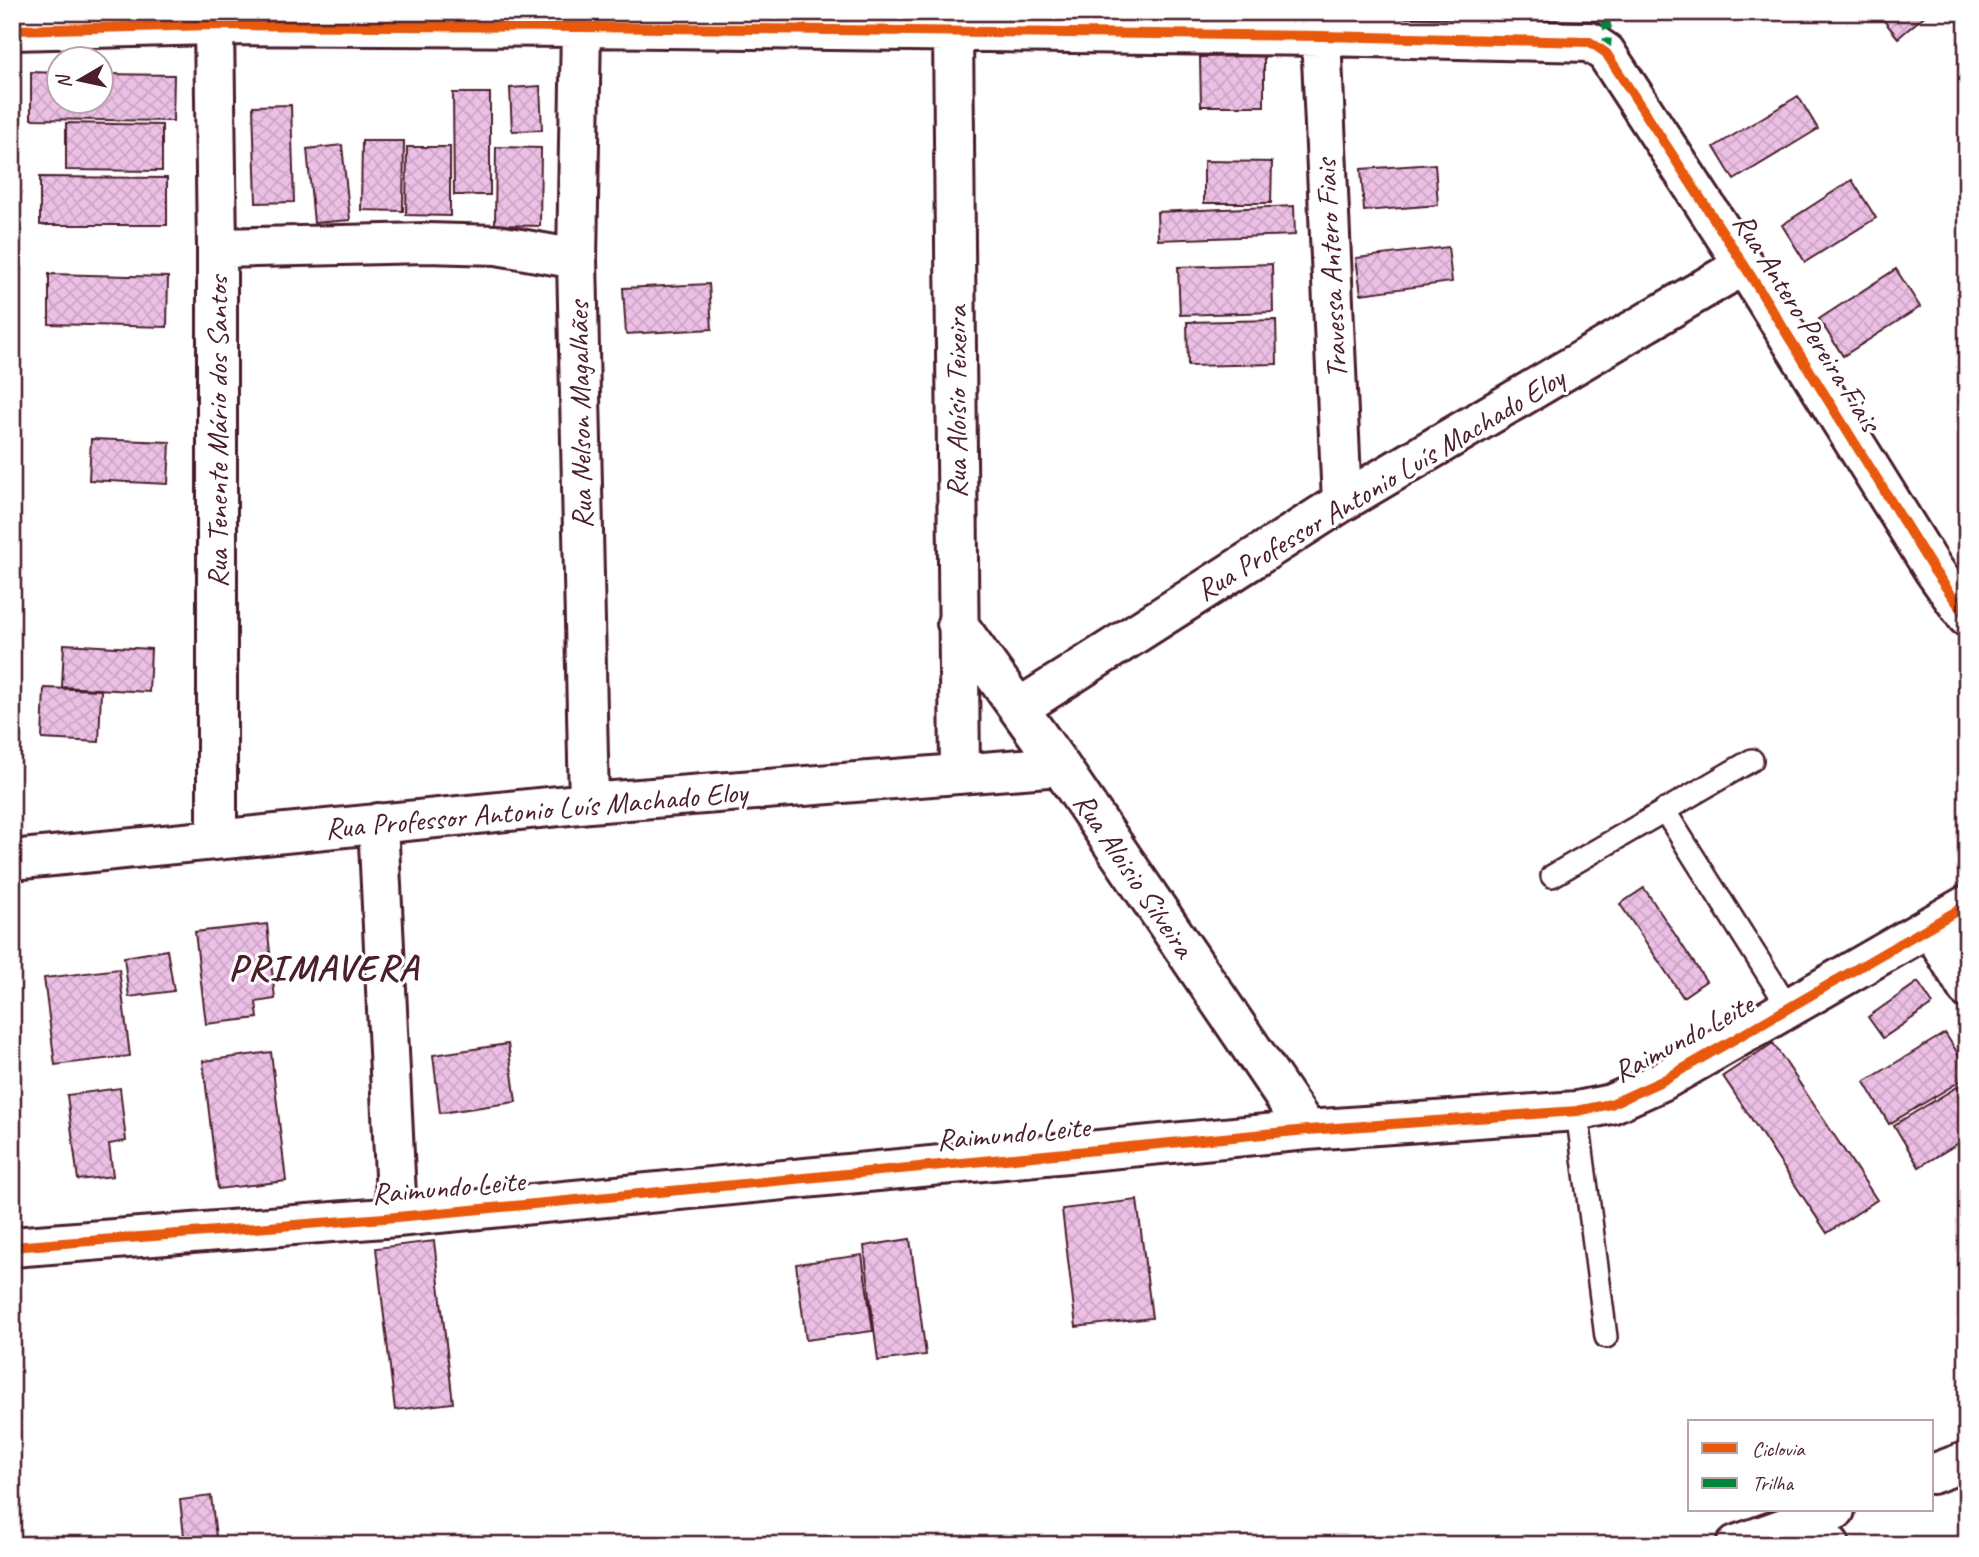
<svg xmlns="http://www.w3.org/2000/svg" width="1979" height="1557" font-family="Caveat,sans-serif">
<style>
.building{fill:url(#building-cross-hatch);stroke:#4a1f2b;stroke-width:2}
.lines{fill:none;stroke-linecap:round;stroke-linejoin:round}
.lane-casing{stroke:#4a1f2b;stroke-width:26}
.street-casing{stroke:#4a1f2b;stroke-width:44}
.secondary-casing{stroke:#4a1f2b;stroke-width:44}
.lane{stroke:#fff;stroke-width:21}
.street{stroke:#fff;stroke-width:38}
.secondary{stroke:#fff;stroke-width:38}
.quiet{stroke:#00873e;stroke-width:9;stroke-dasharray:18 9;stroke-linecap:butt}
.cycleway-casing{stroke:#fff;stroke-width:15}
.cycleway{stroke:#e8590c;stroke-width:10}
.labels{text-anchor:middle;dominant-baseline:central;stroke-width:6;stroke-linejoin:round;paint-order:stroke}
.street-label{font-size:30px;fill:#4a1f2b;stroke:#fff}
.district-label{font-size:37px;font-weight:bold;letter-spacing:2px;fill:#4a1f2b;stroke:#fff}
</style>
<defs>
<pattern id="building-cross-hatch" width="8" height="8" patternUnits="userSpaceOnUse" patternTransform="scale(1.75)"><rect width="8" height="8" fill="#ecc0e5"/><path d="M0 0l8 8M0 8l8-8" fill="none" stroke="#cca5c5"/></pattern>
</defs>
<rect width="100%" height="100%" fill="#fff"/>
<filter id="ink" filterUnits="userSpaceOnUse"><feTurbulence type="fractalNoise" baseFrequency=".0143" numOctaves="2"/><feDisplacementMap in="SourceGraphic" scale="14" xChannelSelector="R" yChannelSelector="G"/><feConvolveMatrix kernelMatrix="1 2 1 2 8 2 1 2 1" color-interpolation-filters="sRGB"/></filter>
<g filter="url(#ink)">
<path class="building" d="M1877 12H1929L1898 38Z
M1264 56V106H1201L1200 57Z
M31 72 60 73V102H102V74L174 75 173 121 31 119Z
M540 86 542 130 512 131 510 88Z
M453 93H490V195H454Z
M1798 96 1818 129 1734 180 1714 147Z
M291 105 294 202 256 203 253 106Z
M66 123 162 125V171L66 170Z
M362 141H404L403 211 361 210Z
M342 145 350 220 314 223 307 149Z
M407 147H450V216L406 215Z
M496 147 541 148 540 226 495 225Z
M1204 161 1272 162 1271 203H1204Z
M1435 164 1438 205 1364 211 1361 169Z
M40 177 167 178V225H40Z
M1852 180 1876 218 1805 262 1782 225Z
M1294 206 1295 235 1158 240 1157 212Z
M1448 247 1452 282 1361 294 1356 258Z
M1272 264 1273 312 1180 315 1178 267Z
M1896 269 1920 307 1843 356 1819 319Z
M49 274 168 277 167 327 49 324Z
M709 284 712 329 626 334 623 288Z
M1276 320 1277 364 1188 366 1187 322Z
M91 439 170 442 168 484 89 480Z
M64 644 151 649 149 692 62 687Z
M44 688 101 690 99 742 42 739Z
M1644 888 1706 981 1683 997 1620 904Z
M267 924 275 999 256 1002 258 1018 206 1024 195 932Z
M167 950 174 991 129 997 124 957Z
M119 969 130 1056 55 1065 44 978Z
M1918 982 1933 1004 1883 1038 1868 1017Z
M1945 1033 1967 1068V1077L1889 1124 1864 1082Z
M1773 1043 1877 1200 1827 1233 1723 1076Z
M508 1044 516 1102 440 1113 433 1055Z
M271 1052 286 1181 218 1189 203 1061Z
M1967 1081V1138L1919 1167 1894 1125Z
M120 1088 126 1141 109 1144 113 1176 78 1180 67 1095Z
M1137 1200 1152 1318 1076 1327 1062 1209Z
M910 1239 926 1355 878 1361 864 1246Z
M434 1241 453 1403 395 1410 376 1248Z
M862 1255 873 1331 806 1340 796 1264Z
M211 1496 217 1545H185L180 1500Z"/>
<g class="lines">
<defs>
<path id="lane" d="M1664 810 1789 1008
M1552 876 1752 760
M1577 1111 1606 1337"/>
<path id="street" d="M214 25 217 248V839
M581 27 577 259 589 803
M12 30 214 25 581 27 1321 36 1590 42 1606 53 1744 265 1933 569 1967 617
M953 31 960 774
M1321 36 1342 502
M217 248 427 243 497 245 577 259
M957 623 1060 766 1307 1130
M1019 708 1342 502 1744 265
M378 823 397 1217
M12 860 589 803 1060 766
M1930 926 1967 988
M12 1247 397 1217 1307 1130 1577 1111 1611 1104 1662 1081 1967 905
M1807 1520 1830 1545"/>
<path id="secondary" d="M1932 1474 1967 1461
M1736 1545 1835 1510"/>
</defs>
<use href="#lane" class="lane-casing"/>
<use href="#street" class="street-casing"/>
<use href="#secondary" class="secondary-casing"/>
<use href="#lane" class="lane"/>
<use href="#street" class="street"/>
<use href="#secondary" class="secondary"/>
<path class="quiet" d="M1603 12 1608 30 1606 53"/>
<defs>
<path id="cycleway" d="M12 30 214 25 581 27 1321 36 1590 42 1606 53 1744 265 1933 569 1967 617
M12 1247 397 1217 1307 1130 1577 1111 1611 1104 1662 1081 1967 905"/>
</defs>
<use href="#cycleway" class="cycleway-casing"/>
<use href="#cycleway" class="cycleway"/>
</g>
</g>
<g class="labels">
<g class="street-label">
<text transform="translate(1331 269) rotate(-93)">Travessa Antero Fiais</text>
<text transform="translate(1807 322) rotate(58)">Rua Antero Pereira Fiais</text>
<text transform="translate(956 402) rotate(-90)">Rua Aloísio Teixeira</text>
<text transform="translate(580 415) rotate(-91)">Rua Nelson Magalhães</text>
<text transform="translate(217 432) rotate(-90)">Rua Tenente Mário dos Santos</text>
<text transform="translate(1380 484) rotate(-31)">Rua Professor Antonio Luís Machado Eloy</text>
<text transform="translate(536 810) rotate(-5)">Rua Professor Antonio Luís Machado Eloy</text>
<text transform="translate(1134 875) rotate(56)">Rua Aloisio Silveira</text>
<text transform="translate(1683 1038) rotate(-28)">Raimundo Leite</text>
<text transform="translate(1013 1133) rotate(-5)">Raimundo Leite</text>
<text transform="translate(448 1187) rotate(-5)">Raimundo Leite</text>
</g>
<g class="district-label">
<text x="324" y="967">PRIMAVERA</text>
</g>
</g>
<rect width="1979" height="1557" fill="none" stroke="#fff" stroke-width="42"/>
<rect x="21" y="21" width="1937" height="1515" fill="none" stroke="#4a1f2b" stroke-width="2.5" filter="url(#ink)"/>
<rect x="1688" y="1420" width="245" height="91" fill="#ffffff" stroke="#b7a5aa" stroke-width="2"/>
<rect x="1702" y="1443" width="35" height="10" fill="#e8590c" stroke="#b7a5aa" stroke-width="2"/>
<text x="1752" y="1456" font-size="21" fill="#4a1f2b">Ciclovia</text>
<rect x="1702" y="1478" width="35" height="10" fill="#00873e" stroke="#b7a5aa" stroke-width="2"/>
<text x="1752" y="1490" font-size="21" fill="#4a1f2b">Trilha</text>
<g transform="translate(80 80) rotate(261)"><circle r="33" fill="#ffffff" stroke="#b7a5aa" stroke-width="2"/>
<path d="M0-5L12 26L0 18L-12 26Z" fill="#4a1f2b"/>
<text y="-10" font-size="19" font-weight="bold" text-anchor="middle" fill="#4a1f2b">N</text>
</g>
</svg>
